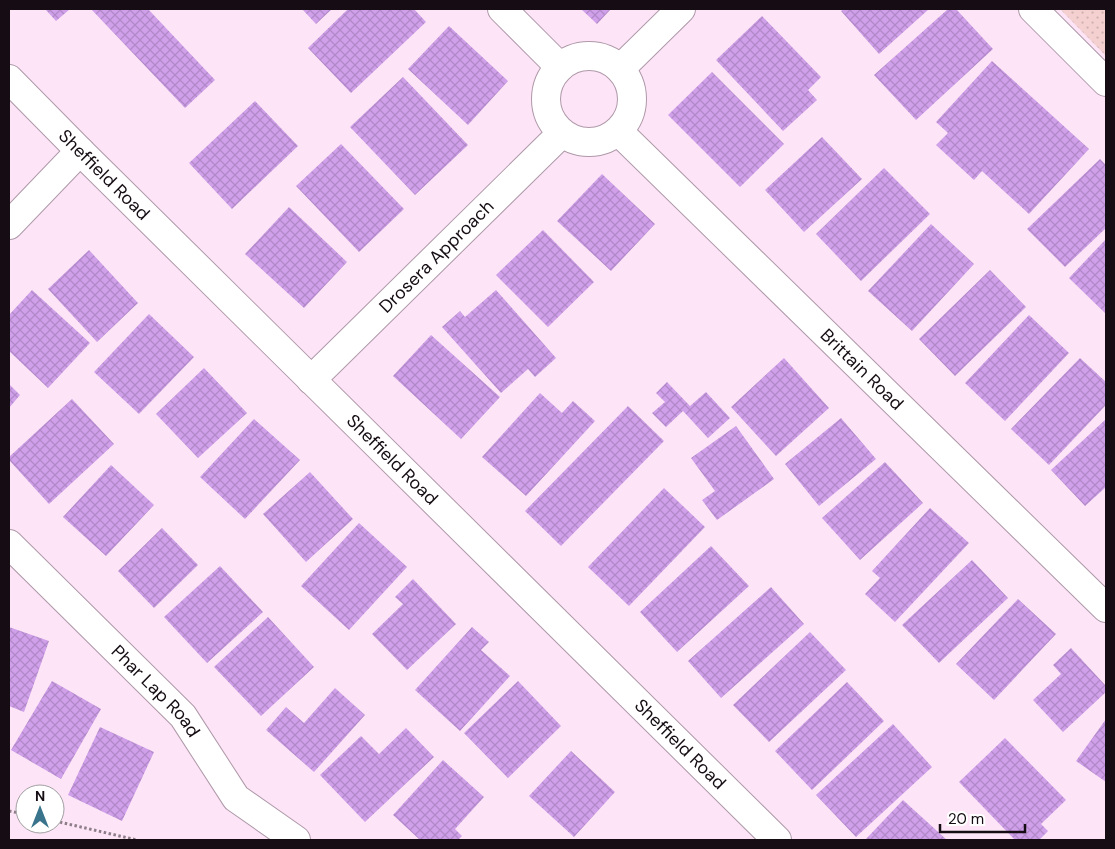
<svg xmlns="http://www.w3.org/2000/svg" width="1115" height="849" font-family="'DM Sans',sans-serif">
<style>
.grass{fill:url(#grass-dots)}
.building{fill:url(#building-cross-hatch)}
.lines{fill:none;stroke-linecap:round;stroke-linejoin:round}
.minor-casing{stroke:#af99a9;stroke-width:30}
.path{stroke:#8d7d89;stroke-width:3;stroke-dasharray:2.5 2.5;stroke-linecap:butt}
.minor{stroke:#fff;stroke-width:28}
.labels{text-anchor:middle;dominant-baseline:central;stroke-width:5;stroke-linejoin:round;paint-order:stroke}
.street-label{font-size:18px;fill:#150d13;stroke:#fff}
</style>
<defs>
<pattern id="grass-dots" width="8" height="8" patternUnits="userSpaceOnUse" patternTransform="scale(1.25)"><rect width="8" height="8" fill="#f4d0d0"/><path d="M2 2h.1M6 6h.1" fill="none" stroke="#d0b1b2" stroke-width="1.8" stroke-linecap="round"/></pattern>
<pattern id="building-cross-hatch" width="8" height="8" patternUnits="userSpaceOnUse" patternTransform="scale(1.25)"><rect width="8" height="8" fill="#d0a0ea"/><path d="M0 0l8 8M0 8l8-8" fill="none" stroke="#b289c8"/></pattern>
</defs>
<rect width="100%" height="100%" fill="#fde5f7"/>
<path class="grass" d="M1060 9H1106V56Z"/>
<path class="building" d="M45 9H70L56 21Z
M91 9H148L215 80 185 108Z
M302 9H332L316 24Z
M348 9H414L426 22 351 93 308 48Z
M581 9H611L597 24Z
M844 9H929L879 54 841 11Z
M948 9H956L993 49 916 120 874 75Z
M762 16 821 77 808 90 817 100 783 131 716 60Z
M449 26 508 81 468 125 408 69Z
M992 61 1089 149 1029 214 982 171 974 180 936 145 948 133 936 122Z
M712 72 784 144 740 187 668 115Z
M403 77 468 145 415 195 350 127Z
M255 101 298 146 232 209 189 163Z
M822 137 862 179 804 232 765 190Z
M341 144 404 209 359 252 296 186Z
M1100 159 1106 165V228L1065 267 1027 229Z
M884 168 930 214 861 281 816 234Z
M602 174 655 224 611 271 557 221Z
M289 207 347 262 304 308 245 254Z
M931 224 974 264 912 331 868 291Z
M543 230 594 282 548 327 496 275Z
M1106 239V314L1069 278Z
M89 250 138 303 97 342 48 289Z
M990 270 1026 307 955 376 919 339Z
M32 290 90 343 48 388 9 351V315Z
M496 290 556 358 535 377 528 369 501 393 442 327 460 311 465 317Z
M149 314 194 357 139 414 94 372Z
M1029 315 1069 353 1005 421 965 383Z
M431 335 500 397 461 439 393 376Z
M784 358 829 408 776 456 731 407Z
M1080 358 1106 382V405L1049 465 1011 429Z
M204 368 247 413 198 458 156 414Z
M667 382 690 406 706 392 730 418 708 438 683 411 666 427 652 413 665 402 656 393Z
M9 384 20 395 9 408Z
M540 393 562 413 573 401 595 421 526 496 482 457Z
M72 399 114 444 49 504 9 460V457Z
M628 406 664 441 561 546 525 511Z
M841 418 876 459 819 506 785 464Z
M254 419 300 460 245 519 200 477Z
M1106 419V487L1085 506 1051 470Z
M736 426 774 479 717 520 702 500 715 491 691 458Z
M885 462 923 503 860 560 822 518Z
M111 465 154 505 106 556 63 517Z
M310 472 353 519 306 562 263 514Z
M664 488 705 527 629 606 588 567Z
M930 508 969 543 895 622 865 594 880 578 872 571Z
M359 523 407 567 349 630 301 586Z
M162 528 198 565 154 608 118 571Z
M711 546 749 586 677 652 640 612Z
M972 560 1008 598 939 663 902 625Z
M220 566 263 612 207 663 164 617Z
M413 579 456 624 407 670 372 634 403 604 395 597Z
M771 587 804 624 721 698 688 661Z
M1018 599 1056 634 994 700 956 664Z
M268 617 314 667 261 716 214 667Z
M9 627 49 641 24 712 9 706Z
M472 627 489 642 481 650 510 676 460 731 415 690Z
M810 632 846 670 769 742 733 705Z
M1071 648 1106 686V692L1063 732 1033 700 1061 674 1053 665Z
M52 681 101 709 61 779 11 750Z
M518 681 561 726 508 778 464 733Z
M847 682 884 721 812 790 775 751Z
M335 688 365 715 314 772 266 730 286 707 304 723Z
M1106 719V782L1076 761Z
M893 724 932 767 856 837 816 795Z
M100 727 154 752 122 821 68 795Z
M406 728 434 757 365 822 320 775 361 736 379 754Z
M1005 738 1066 800 1041 824 1048 831 1039 840H1015L959 782Z
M571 751 615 792 574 837 529 796Z
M443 760 484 797 455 829 462 836 458 840H420L393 815Z
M903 800 947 840H865Z"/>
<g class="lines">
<defs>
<g id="minor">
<path d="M502 9 560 67"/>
<path d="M1033 9 1106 82"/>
<circle cx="589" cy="99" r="43"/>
<path d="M620 69 681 9"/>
<path id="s1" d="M9 79 80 151 777 840"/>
<path id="s2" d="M618 131 1106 608"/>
<path d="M9 225 80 151"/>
<path id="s3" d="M311 380 562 133"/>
<path id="s4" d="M9 544 183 716 236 798 296 840"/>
</g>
</defs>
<use href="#minor" class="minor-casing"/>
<path class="path" d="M9 811 25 814
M55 821 137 840"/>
<use href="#minor" class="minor"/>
</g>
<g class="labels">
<g class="street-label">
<text stroke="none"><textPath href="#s1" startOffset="135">Sheffield Road</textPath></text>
<text stroke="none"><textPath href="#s3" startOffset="176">Drosera Approach</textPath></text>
<text stroke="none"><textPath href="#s2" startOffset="341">Brittain Road</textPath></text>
<text stroke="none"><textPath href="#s1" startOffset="540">Sheffield Road</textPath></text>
<text stroke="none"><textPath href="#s4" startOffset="208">Phar Lap Road</textPath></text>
<text stroke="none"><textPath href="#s1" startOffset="945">Sheffield Road</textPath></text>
</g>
</g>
<rect width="1115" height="849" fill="none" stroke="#150d13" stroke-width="20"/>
<g transform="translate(40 809)"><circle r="24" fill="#ffffff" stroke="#a19ea1"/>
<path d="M0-4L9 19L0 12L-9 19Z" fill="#39748c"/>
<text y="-8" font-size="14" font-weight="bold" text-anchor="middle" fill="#150d13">N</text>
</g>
<path d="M940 824v8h85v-8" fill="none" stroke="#150d13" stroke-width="2.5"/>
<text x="948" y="824" font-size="15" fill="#150d13" stroke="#ffffff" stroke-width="4" paint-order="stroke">20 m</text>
</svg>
